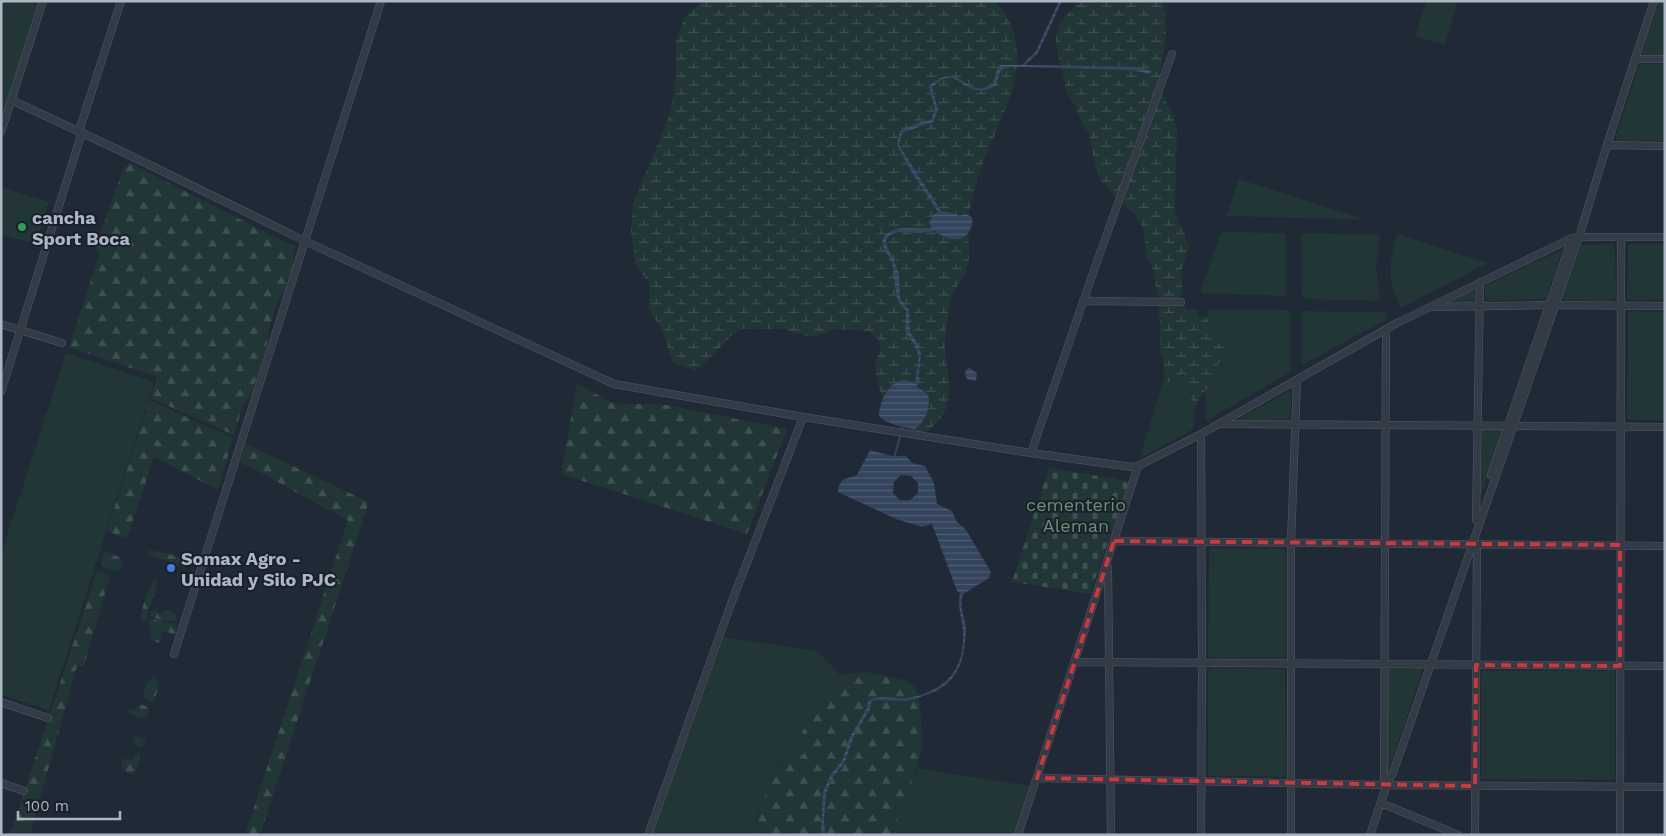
<svg xmlns="http://www.w3.org/2000/svg" width="1666" height="836" font-family="'Work Sans',sans-serif">
<style>
.grass{fill:#223537}
.forest{fill:url(#forest-firs)}
.wetland{fill:url(#wetland-marsh)}
.cemetery{fill:url(#cemetery-stones)}
.water{fill:url(#water-rules);fill-rule:evenodd}
.lines{fill:none;stroke-linecap:round;stroke-linejoin:round}
.stream{stroke:#34445d;stroke-width:2}
.minor-casing{stroke:#515965;stroke-width:8}
.minor{stroke:#333b47;stroke-width:7}
.marked{fill:none;stroke:#d23638;stroke-width:4;stroke-dasharray:10 6;stroke-linejoin:round}
.leisure-dot{fill:#2e9e5b;stroke:#19202b;stroke-width:2}
.shop-dot{fill:#3f7fe0;stroke:#19202b;stroke-width:2}
.labels{text-anchor:middle;dominant-baseline:central;stroke-width:4;stroke-linejoin:round;paint-order:stroke}
.poi-label{font-size:18px;font-weight:bold;fill:#adb6c4;stroke:#19202b;text-anchor:start}
.park-label{font-size:18px;fill:#669371;stroke:#19202b}
</style>
<defs>
<pattern id="forest-firs" width="22" height="20" patternUnits="userSpaceOnUse" patternTransform="scale(1.25)"><rect width="22" height="20" fill="#223537"/><path d="M5 1l3.5 6h-7zM16 11l3.5 6h-7z" fill="#3f5052"/></pattern>
<pattern id="wetland-marsh" width="20" height="14" patternUnits="userSpaceOnUse" patternTransform="scale(1.25)"><rect width="20" height="14" fill="#223537"/><path d="M1 5h8M5 5V1M11 12h8M15 12V8" fill="none" stroke="#3f5052"/></pattern>
<pattern id="cemetery-stones" width="16" height="16" patternUnits="userSpaceOnUse" patternTransform="scale(1.25)"><rect width="16" height="16" fill="#223537"/><path d="M2 7V4a2 2 0 0 1 4 0v3zM10 15v-3a2 2 0 0 1 4 0v3z" fill="#3f5052"/></pattern>
<pattern id="water-rules" width="6" height="5" patternUnits="userSpaceOnUse" patternTransform="scale(1.25)"><rect width="6" height="5" fill="#34445d"/><path d="M0 2.5h6" fill="none" stroke="#4f5d73"/></pattern>
</defs>
<rect width="100%" height="100%" fill="#202936"/>
<path class="grass" d="M1 1H40L1 126Z
M1426 1H1458L1445 45 1415 36Z
M1659 1H1665V55H1645L1642 53Z
M1642 64H1665V141L1617 140 1616 136 1638 67Z
M1239 179 1367 220 1226 216Z
M1 187 49 202 36 245 1 234Z
M1221 232 1284 233 1286 235V294L1284 296 1200 293Z
M1304 233 1379 235 1380 237 1376 266 1380 298 1378 301 1305 299 1302 296 1301 235Z
M1397 234 1488 263 1401 308C1386 282 1389 261 1397 234Z
M1612 244 1615 246 1616 297 1613 300H1565L1562 298 1581 246 1583 245Z
M1630 244H1665V300H1629L1627 298 1628 246Z
M1561 250 1562 252 1546 298 1544 299 1490 301 1486 299 1485 287 1487 285Z
M1475 289 1476 290V303H1445Z
M1185 309H1197L1198 312 1194 426 1192 430 1141 458 1140 457Z
M1211 309 1288 310 1291 313V369L1287 374 1208 420 1205 418 1208 311Z
M1303 311 1382 312 1386 313 1388 317 1386 320 1304 364 1302 363 1301 313Z
M1630 311 1665 312V420H1629L1627 418 1628 313Z
M66 353 154 382 49 710 1 695V554Z
M1289 391 1291 392 1290 416 1287 419 1237 420Z
M1482 429 1503 430 1480 499 1479 498Z
M1212 548 1284 549 1286 551V656L1283 658H1211L1208 656 1209 550Z
M724 637 818 651 840 675 817 712 802 731 804 754 779 762 756 818 752 835H652Z
M1390 667 1421 668 1423 669 1388 772V669Z
M1211 668 1282 669 1285 672 1286 774 1282 777 1211 776 1208 774V671Z
M1482 671H1613L1615 673V779L1612 780 1481 779V673Z
M917 768 1031 786 1015 835H891Z"/>
<path class="forest" d="M130 163 295 247 293 254V272L283 294 279 298 269 328 268 338 263 362 250 396 244 402 234 435 150 398 157 377 69 347 100 252 95 249 122 172 125 166 128 167Z
M577 383 612 403 667 405 787 429 747 534 561 474Z
M149 400 233 438 218 490 154 457 127 539 107 531Z
M246 444 369 502 260 835H245L348 520 240 462Z
M150 550C163 553 176 553 186 564L183 567 150 555 148 553Z
M105 551 119 557 123 566 120 571H114L103 566 101 560Z
M97 571 110 576 84 666H77L30 835H10Z
M155 578 157 580 154 597 148 610 146 622 141 621C140 608 148 593 153 580Z
M165 610C173 610 176 615 177 621 169 621 156 621 150 615L154 611 160 613Z
M151 619 174 624 176 626V633L174 634 163 631 161 632 162 638 159 643 153 641C147 635 152 629 148 623L149 620Z
M865 672 904 680 915 687 919 697 923 745 909 791 891 835H752C755 822 773 768 782 761 792 754 794 757 804 754L802 731 817 712 840 675Z
M155 676C161 684 157 694 153 702L144 699C142 691 148 679 155 676Z
M140 704 146 706 149 710 148 716 145 718C141 719 130 715 127 711L128 708 136 710Z
M133 737H140L145 740V746L140 748 133 743Z
M137 753H140C141 760 137 769 133 774L127 773 121 767 122 758 131 761Z"/>
<path class="wetland" d="M703 1H995C1046 55 996 121 978 177 973 193 969 213 968 229 968 241 970 252 968 264 966 275 957 284 953 294 950 300 949 309 948 316 947 327 944 339 945 350 949 384 958 412 923 434 896 426 879 400 876 373 876 370 875 365 875 362 876 358 879 355 880 351 880 347 879 343 878 339L869 332 859 330 836 329 816 336H805L784 329H741L732 335 703 365 695 371 673 363 662 330 649 309V283L635 264 631 229 633 204 670 114 676 76V41L680 29 684 18Z
M1078 1H1163L1164 3 1166 35 1159 84 1166 102 1172 111 1177 129 1175 210 1178 222 1184 232 1189 248 1181 271 1182 301 1184 306 1191 315 1208 318 1209 331 1213 343 1229 347 1219 362 1209 386 1198 400 1194 412 1191 407 1189 378 1184 374 1173 382H1167L1165 378 1163 360 1160 351V321L1158 315 1159 309 1154 272 1147 257 1143 228 1135 214 1116 198 1101 181 1095 166 1089 133 1082 123 1074 103 1067 93 1056 46V36L1060 24Z"/>
<path class="cemetery" d="M1049 468 1129 481 1090 594 1012 582Z"/>
<path class="water" d="M1059 1H1062L1038 53 1025 65 1139 67 1151 71 1150 74 1132 70 1011 67C996 69 1001 74 996 86 977 96 968 87 952 77L943 79 932 87 938 110 933 122 902 133 899 145 941 211 953 213 959 216 966 214 972 217C973 223 972 228 968 233 959 244 945 239 935 231L921 233 898 232 890 235 886 240 887 247 892 256 899 274 900 298 909 310 910 332 918 344 921 354 917 387 928 394C931 407 926 421 915 429 903 427 888 425 879 416 879 399 895 369 915 384L919 358 915 346 905 331 906 311C903 307 898 303 897 298 894 287 895 275 892 263 890 257 885 252 883 246 881 240 884 235 889 232 901 225 918 230 932 228L929 223 933 215 938 212 911 171 897 145 900 131 920 122 931 120 935 109 929 86C963 57 963 103 994 83L997 68 1000 65H1022L1036 51Z
M969 368 977 373 976 381 967 379 965 374 966 370Z
M870 450 892 456H906L912 463 925 466 934 483 937 504 952 511 957 522 966 530 991 572 989 578 963 594C959 612 966 617 966 631 964 664 957 686 923 696 917 698 911 700 905 701 895 701 884 700 874 700L871 702 870 709 853 738 845 762 833 777 826 793 824 819 825 835H821L823 792 830 776 842 761 850 737 867 708 868 701C879 693 896 700 909 698 946 690 965 670 963 631 962 618 957 607 960 593L957 591 932 524 922 527 896 519 838 492V488L842 480 857 475ZM901 475 911 476 918 483V493L910 500H900L893 493 894 482Z"/>
<g class="lines">
<path class="stream" d="M894 458 903 426"/>
<defs>
<path id="minor" d="M1635 59H1665
M11 100 123 152 305 241 614 384 803 417 1031 453 1132 467 1138 466 1201 434 1397 323 1572 238 1579 237H1665
M79 131 121 1
M1 132 43 1
M1607 145 1665 146
M1083 301 1181 302
M1433 307 1549 305 1665 306
M1 324 62 343
M1 392 82 132
M1220 424 1665 427
M1031 453 1100 253 1172 54
M1491 475 1572 238
M1476 520 1480 282
M1114 541 1665 546
M1108 568 1111 835
M174 654 381 1
M1075 662 1665 666
M1 702 48 718
M1037 778 1384 785 1665 787
M1 783 24 791
M1384 785 1386 329
M1381 803 1458 835
M648 835 731 604 803 417
M1018 835 1138 466
M1201 835 1202 663 1201 434
M1291 835V542L1297 380
M1370 835 1388 781 1393 773 1579 237 1607 145 1654 1
M1475 835 1477 544
M1620 835 1621 237"/>
</defs>
<use href="#minor" class="minor-casing"/>
<use href="#minor" class="minor"/>
</g>
<path class="marked" d="M1114 541 1620 545V666L1476 665 1475 786 1037 778Z"/>
<circle class="leisure-dot" cx="22" cy="227" r="5"/>
<circle class="shop-dot" cx="171" cy="568" r="5"/>
<g class="labels">
<g class="poi-label">
<text x="32" y="217">cancha<tspan x="32" dy="21">Sport Boca</tspan></text>
<text x="181" y="558">Somax Agro -<tspan x="181" dy="21">Unidad y Silo PJC</tspan></text>
</g>
<g class="park-label">
<text x="1076" y="504">cementerio<tspan x="1076" dy="21">Aleman</tspan></text>
</g>
</g>
<rect width="1666" height="836" fill="none" stroke="#adb6c4" stroke-width="5"/>
<path d="M18 811v8h102v-8" fill="none" stroke="#adb6c4" stroke-width="2.5"/>
<text x="25" y="811" font-size="15" fill="#adb6c4" stroke="#19202b" stroke-width="4" paint-order="stroke">100 m</text>
</svg>
